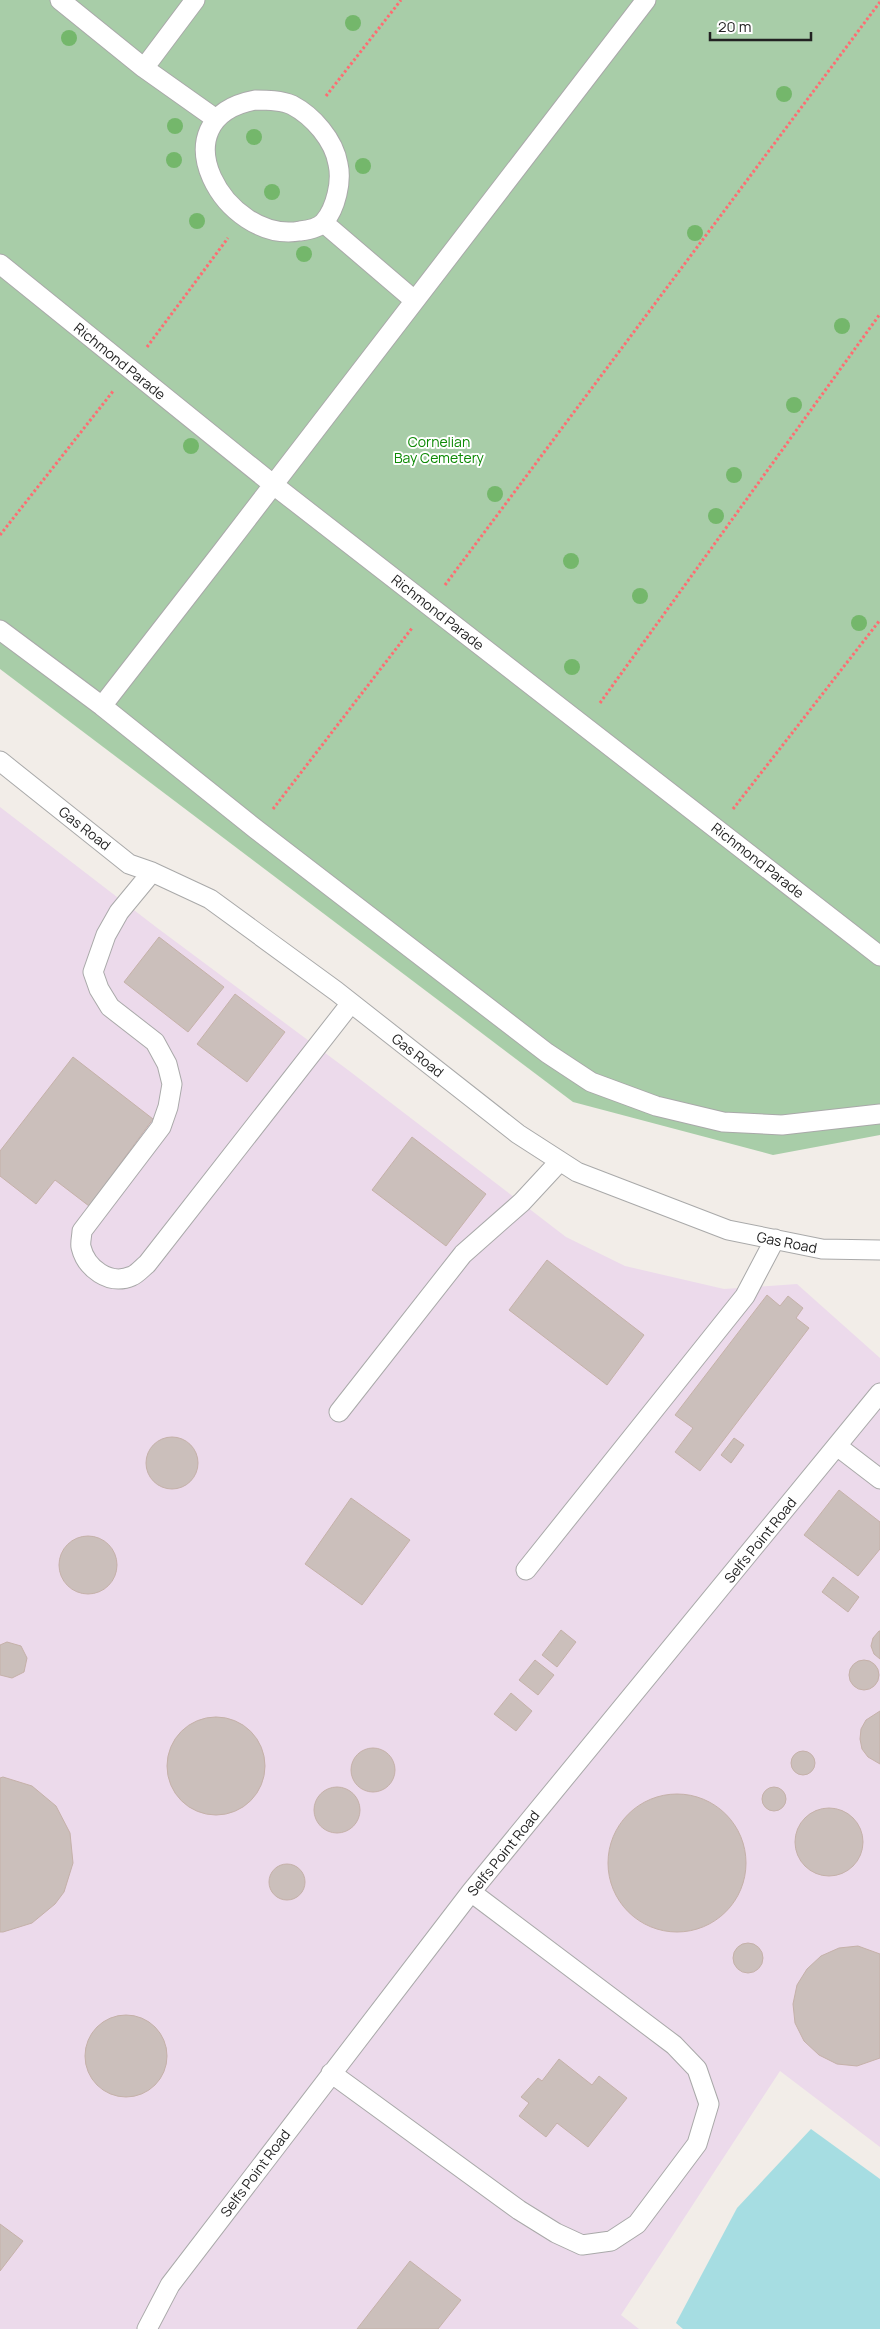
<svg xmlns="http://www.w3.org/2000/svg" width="880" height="2329" font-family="Manrope,sans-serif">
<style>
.industrial{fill:#ecdaeb}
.cemetery{fill:#a8cda8}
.water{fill:#a6dde2}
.building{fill:#cbbfbb;stroke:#c5b1a9}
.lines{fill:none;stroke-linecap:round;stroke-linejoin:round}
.lane-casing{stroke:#a9a9a9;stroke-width:21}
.path{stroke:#ff6c72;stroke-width:3;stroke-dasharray:2.5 2.5;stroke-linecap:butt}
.lane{stroke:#fff;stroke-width:19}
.tree{fill:#74b76b}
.labels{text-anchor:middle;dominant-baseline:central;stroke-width:4;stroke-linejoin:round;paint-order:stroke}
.street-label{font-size:14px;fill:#222;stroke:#fff}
.park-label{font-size:14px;fill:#0d8a05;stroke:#fff}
</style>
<rect width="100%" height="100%" fill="#f2ede8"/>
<path class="industrial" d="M0 807 156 927 348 1070 566 1237 625 1266 724 1289 797 1284 880 1358V2147L780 2071 621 2315 639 2329H0Z"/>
<path class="cemetery" d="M0 0H880V1135L773 1155 573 1102 0 669Z"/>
<path class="water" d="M811 2129 880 2179V2329H683L676 2323 737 2208Z"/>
<path class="building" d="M159 937 224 987 188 1032 124 982Z
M235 994 285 1032 247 1082 197 1044Z
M73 1057 153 1119 89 1206 55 1180 36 1204 0 1176V1151Z
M412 1137 486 1194 446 1246 372 1190Z
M547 1260 644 1335 607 1385 509 1310Z
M767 1295 780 1306 788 1296 803 1308 796 1318 809 1328 700 1471 675 1452 693 1428 675 1415Z
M146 1463a26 26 0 1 1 52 0a26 26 0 1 1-52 0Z
M734 1438 744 1445 731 1463 721 1455Z
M839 1490 880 1522V1549L858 1576 804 1535Z
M351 1498 410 1540 362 1605 305 1564Z
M59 1565a29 29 0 1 1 58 0a29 29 0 1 1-58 0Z
M833 1577 859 1597 848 1612 822 1592Z
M561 1630 576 1642 557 1667 542 1655Z
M879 1631H880V1659L874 1654 871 1646 873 1638Z
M7 1642 21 1646 27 1658 24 1672 12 1678 0 1675V1645Z
M849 1675a15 15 0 1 1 30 0a15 15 0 1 1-30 0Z
M535 1660 554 1675 538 1695 519 1680Z
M511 1693 532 1711 516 1731 494 1714Z
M880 1711V1764L868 1757 862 1749 860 1739 861 1729 866 1720Z
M167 1766a49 49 0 1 1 98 0a49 49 0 1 1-98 0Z
M351 1770a22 22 0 1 1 44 0a22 22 0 1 1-44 0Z
M791 1763a12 12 0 1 1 24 0a12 12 0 1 1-24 0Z
M3 1777 32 1786 56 1806 70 1833 73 1863 64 1892 55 1904 32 1923 3 1932H0V1778Z
M314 1810a23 23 0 1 1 46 0a23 23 0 1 1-46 0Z
M762 1799a12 12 0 1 1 24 0a12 12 0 1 1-24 0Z
M608 1863a69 69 0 1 1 138 0a69 69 0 1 1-138 0Z
M795 1842a34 34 0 1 1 68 0a34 34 0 1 1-68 0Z
M269 1882a18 18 0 1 1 36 0a18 18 0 1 1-36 0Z
M733 1958a15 15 0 1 1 30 0a15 15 0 1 1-30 0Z
M858 1946 880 1954V2058L857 2066 837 2064 819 2055 804 2041 795 2023 793 2004 797 1985 807 1969 821 1956 839 1948Z
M85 2056a41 41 0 1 1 82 0a41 41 0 1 1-82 0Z
M559 2059 592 2085 599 2076 627 2098 588 2147 557 2123 546 2137 519 2116 529 2103 521 2097 538 2078 542 2081Z
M0 2224 23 2241 0 2271Z
M410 2261 461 2300 438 2329H357Z"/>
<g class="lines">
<defs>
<path id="lane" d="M60 0 144 68 216 119
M144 68 195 0
M255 100C267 100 281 100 292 105 313 116 334 140 338 164 342 181 336 208 324 222 319 228 308 230 300 231 225 244 155 119 255 100Z
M324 223 414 300
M0 264 275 486 880 956
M0 630 102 706 257 830 547 1053 591 1082 656 1106 723 1122 782 1125 880 1114
M102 706C285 472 464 235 646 0
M0 761 129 864 152 872 210 899 336 991 518 1134 577 1172 728 1230 822 1249 880 1250
M152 872 119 912 106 935 93 972 99 989 110 1007 155 1042 167 1064 172 1084 168 1107 161 1127 82 1231C82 1236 80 1242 81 1247 86 1268 109 1286 132 1276 137 1274 142 1268 147 1264L351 1003
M339 1412 463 1254 522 1202 560 1161
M837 1446 880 1479
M526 1570 745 1296 775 1239
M331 2073 519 2210 556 2233 582 2245 611 2241 637 2224 697 2144 709 2104 697 2069 674 2045 471 1892
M147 2329 170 2285 471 1892 880 1393"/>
</defs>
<use href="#lane" class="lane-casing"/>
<path class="path" d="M326 96 401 0
M147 347 228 238
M0 535 114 390
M445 585 880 2
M600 703 880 314
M273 809 412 628
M733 809 880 620"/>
<use href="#lane" class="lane"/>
</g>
<g class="tree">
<circle cx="353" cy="23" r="8"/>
<circle cx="69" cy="38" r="8"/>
<circle cx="784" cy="94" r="8"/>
<circle cx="175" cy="126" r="8"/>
<circle cx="254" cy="137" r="8"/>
<circle cx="174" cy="160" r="8"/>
<circle cx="363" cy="166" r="8"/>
<circle cx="272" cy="192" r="8"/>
<circle cx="197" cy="221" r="8"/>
<circle cx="695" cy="233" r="8"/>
<circle cx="304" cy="254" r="8"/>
<circle cx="842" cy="326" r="8"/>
<circle cx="794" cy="405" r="8"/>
<circle cx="191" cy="446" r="8"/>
<circle cx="734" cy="475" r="8"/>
<circle cx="495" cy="494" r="8"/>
<circle cx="716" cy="516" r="8"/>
<circle cx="571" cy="561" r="8"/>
<circle cx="640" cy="596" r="8"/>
<circle cx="859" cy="623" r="8"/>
<circle cx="572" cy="667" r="8"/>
</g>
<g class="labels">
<g class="street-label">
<text transform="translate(120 361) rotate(39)">Richmond Parade</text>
<text transform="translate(438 612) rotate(38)">Richmond Parade</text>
<text transform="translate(85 828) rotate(38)">Gas Road</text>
<text transform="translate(758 860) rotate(38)">Richmond Parade</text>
<text transform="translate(418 1055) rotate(38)">Gas Road</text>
<text transform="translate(787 1242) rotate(11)">Gas Road</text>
<text transform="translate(760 1540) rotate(-51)">Selfs Point Road</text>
<text transform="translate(503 1853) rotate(-51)">Selfs Point Road</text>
<text transform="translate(255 2173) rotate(-53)">Selfs Point Road</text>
</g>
<g class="park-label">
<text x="439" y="441">Cornelian<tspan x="439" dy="16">Bay Cemetery</tspan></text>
</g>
</g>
<path d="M710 32v8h101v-8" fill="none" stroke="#222222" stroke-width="2.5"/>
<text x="718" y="32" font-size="15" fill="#222222" stroke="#ffffff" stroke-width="4" paint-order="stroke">20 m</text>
</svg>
